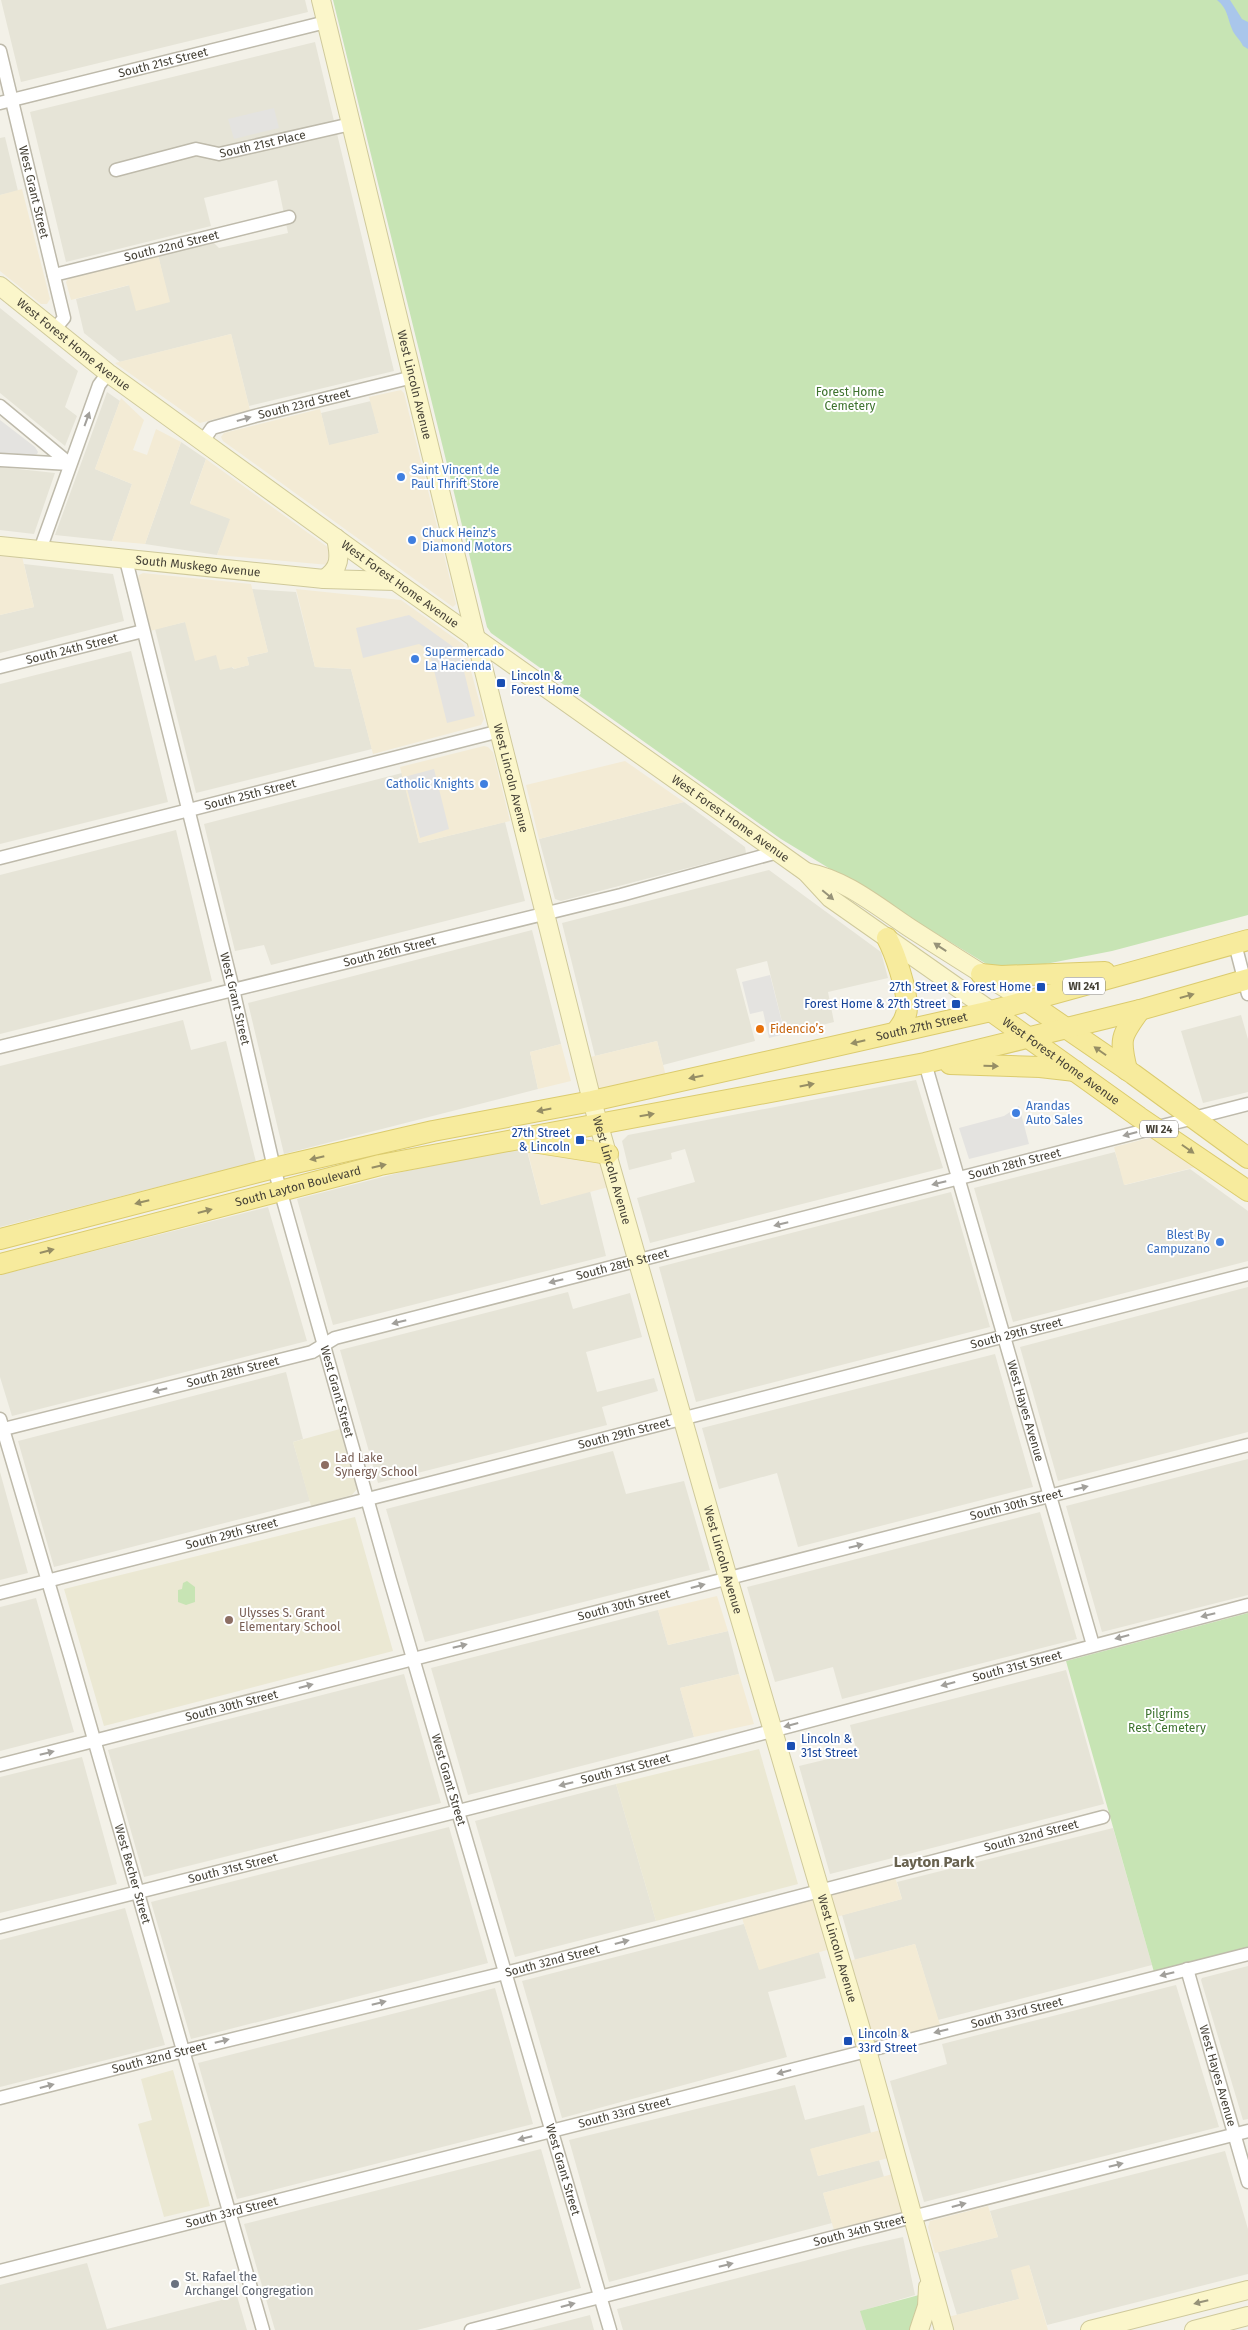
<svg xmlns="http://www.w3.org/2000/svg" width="1248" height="2330" font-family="'Fira Sans',sans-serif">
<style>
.residential{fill:#e6e4d7}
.commercial{fill:#f3ebd5}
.education{fill:#ebe8d3}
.green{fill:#c7e4b4}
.parking{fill:#e4e3e0}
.water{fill:#a9c6eb}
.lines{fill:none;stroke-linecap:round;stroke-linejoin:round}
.street-casing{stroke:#bebaab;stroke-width:15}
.secondary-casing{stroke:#cfc99b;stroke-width:20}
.primary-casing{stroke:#dbcb6e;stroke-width:22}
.street{stroke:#fff;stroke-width:12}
.secondary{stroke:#fbf6ca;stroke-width:18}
.primary{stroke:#f7eb9d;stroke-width:20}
.oneway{fill:#a2a09b}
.oneway2{fill:#979379}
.oneway3{fill:#968e65}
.shop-dot{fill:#3f7fe0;stroke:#fff;stroke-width:2}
.transit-dot{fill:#1a4fb4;stroke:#fff;stroke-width:2}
.food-dot{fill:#e8710a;stroke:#fff;stroke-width:2}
.education-dot{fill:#8d6e63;stroke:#fff;stroke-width:2}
.worship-dot{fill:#6b7280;stroke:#fff;stroke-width:2}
.labels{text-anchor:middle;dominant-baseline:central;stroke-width:4;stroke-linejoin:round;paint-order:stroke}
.shield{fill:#fff;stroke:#7e7b73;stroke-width:1}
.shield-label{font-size:11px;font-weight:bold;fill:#464237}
.street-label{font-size:12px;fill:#464237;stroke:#fff}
.park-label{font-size:12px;fill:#3e732f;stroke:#fff}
.shop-label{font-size:12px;fill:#366cbe;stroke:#fff;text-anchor:start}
.transit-label{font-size:12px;fill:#164399;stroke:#fff;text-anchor:start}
.food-label{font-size:12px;fill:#c56008;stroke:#fff;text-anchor:start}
.education-label{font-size:12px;fill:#785e54;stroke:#fff;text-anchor:start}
.worship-label{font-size:12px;fill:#5b616d;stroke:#fff;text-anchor:start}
.quarter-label{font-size:15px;font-weight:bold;fill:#68624f;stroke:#fff}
</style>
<rect width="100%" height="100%" fill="#f3f1e8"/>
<path class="residential" d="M1 0H305L308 12 21 82Z
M315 42 394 371 249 406 231 334 120 362 84 333 76 299 130 285 169 302 158 255 214 243 219 248 288 233 277 180 204 198 211 226 66 262 30 112Z
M5 137 18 191 0 195V138Z
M0 308 78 371 65 407 77 416 65 446 0 393Z
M107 392 120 401 95 469 132 484 112 541 55 535Z
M371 401 379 433 329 446 321 413Z
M181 442 206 459 190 503 231 519 217 555 145 544Z
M0 467 55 473 34 534 0 530Z
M24 564 113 574 124 621 0 653V615L34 607Z
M252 589 296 592 315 667 351 669 372 749 196 793 155 629 185 622 217 655 234 669 249 665 247 657 268 652Z
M131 651 168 802 0 844V684Z
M402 773 419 843 505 822 525 901 271 965 264 945 235 951 204 824Z
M684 802 745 847 746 853 561 901 555 899 539 839Z
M176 830 212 981 0 1034V875Z
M769 870 881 952 888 978 828 992 834 1022 785 1034 767 961 736 969 755 1041 663 1065 657 1041 595 1056 562 923Z
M532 930 561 1044 530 1052 538 1089 284 1154 248 1003Z
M1241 1015 1248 1039V1092L1203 1103 1181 1031Z
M183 1020 191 1050 226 1041 256 1162 0 1227V1066Z
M916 1080 943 1168 650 1243 637 1198 695 1182 685 1149 671 1153 672 1159 629 1170 622 1141 628 1135Z
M517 1149 527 1151 541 1205 590 1191 606 1256 333 1325 297 1199 406 1171Z
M1115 1152 1125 1185 1190 1169 1248 1211V1261L1013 1322 974 1188Z
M951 1192 990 1327 696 1402 659 1267Z
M268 1207 307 1341 12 1416 0 1377V1275Z
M1248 1287V1432L1058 1481 1020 1347Z
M568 1292 573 1309 630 1293 642 1337 586 1352 597 1392 654 1378 658 1391 602 1407 607 1425 378 1483 340 1350Z
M995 1354 1033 1487 798 1547 777 1473 719 1489 702 1428Z
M286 1372 303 1439 293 1442 310 1501 54 1567 18 1441Z
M613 1451 626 1494 684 1481 710 1570 425 1642 386 1509Z
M1248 1459V1595L1102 1632 1066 1506Z
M0 1472 28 1573 0 1580Z
M1040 1512 1077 1639 842 1699 833 1667 775 1682 747 1587Z
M36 1598 74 1732 0 1751V1607Z
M658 1610 668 1645 728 1631 739 1674 680 1688 694 1737 468 1795 431 1668Z
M1066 1670 1104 1804 830 1874 799 1766 857 1752 850 1725Z
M404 1674 441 1803 144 1877 108 1750Z
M82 1757 117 1884 0 1913V1777Z
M616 1784 656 1921 515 1957 475 1821Z
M449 1827 488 1963 191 2039 151 1902Z
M1113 1828 1152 1965 938 2020 915 1944 855 1960 842 1915 902 1899 897 1882Z
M125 1908 165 2045 0 2087V1940Z
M744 1924 759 1969 819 1952 826 1978 768 1992 787 2057 562 2118 522 1981Z
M1248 1966V2119L1243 2120 1201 1980 1202 1978Z
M1176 1985 1219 2127 924 2202 890 2081 947 2064 942 2044Z
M495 1988 533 2124 237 2199 198 2063Z
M795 2085 805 2120 864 2105 871 2133 811 2149 818 2176 879 2160 884 2177 823 2193 832 2223 609 2282 569 2140Z
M541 2149 581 2288 417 2330H275L244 2224Z
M1225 2151 1248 2229V2274L1047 2325 1029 2265 1019 2299 957 2315 938 2252 998 2237 990 2211Z
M903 2237 915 2295 861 2311 866 2330H623L617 2309 859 2247Z
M87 2263 107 2329 237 2296 247 2330H0V2285Z
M590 2315 594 2330H532Z"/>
<path class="commercial" d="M22 189 50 299 47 304H41L0 271V195Z
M158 255 170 302 136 311 129 285 71 300 66 282 69 277Z
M231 334 250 410 200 423 115 363Z
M401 390 404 393 456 604 453 607 223 441 221 437 224 433 320 409 329 445 379 433 369 397Z
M121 398 144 420 133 450 147 455 156 429 181 442 145 544 112 541 132 484 95 469Z
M206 459 333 551 329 565 217 555 230 519 190 504Z
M0 546 20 548 34 607 0 615Z
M143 573 251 584 268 652 247 657 249 665 234 669 233 667 220 670 216 655 195 661 185 622 150 631 137 581 139 575Z
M296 589 401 600 464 645 484 719 481 725 373 754 351 669 315 667Z
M484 746 488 747 493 752 510 821 419 843 400 767Z
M625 761 684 802 539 839 526 785Z
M657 1041 668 1084 592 1101 582 1059Z
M561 1044 571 1081 538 1089 530 1052Z
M1153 1137 1196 1167 1124 1185 1114 1147Z
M525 1141 608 1154 616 1185 541 1205Z
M717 1596 728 1631 668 1645 658 1610Z
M739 1674 754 1724 694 1737 680 1688Z
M893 1871 902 1899 829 1919 837 1947 759 1970 740 1912Z
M915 1944 942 2031 867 2050 841 1963Z
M888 2128 896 2156 818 2176 810 2149Z
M900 2172 912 2217 836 2237 823 2193Z
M988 2206 998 2237 935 2253 928 2227 930 2221Z
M1029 2265 1048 2330H944L940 2319 1019 2299 1011 2270Z"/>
<path class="education" d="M340 1429 357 1489 352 1495 311 1506 293 1442Z
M355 1517 393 1651 104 1726 64 1589Z
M759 1749 798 1884 656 1921 616 1784Z
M173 2070 210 2206 164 2217 138 2124 152 2120 141 2079Z"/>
<path class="green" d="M333 0H1248V915L1112 951 1005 972 993 968 781 839 491 633 487 627Z
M187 1581 195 1587V1602L186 1605 178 1602V1590L182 1589 183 1583Z
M1248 1613V1949L1154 1972 1066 1661Z
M919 2295V2305L912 2330H866L860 2311Z"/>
<path class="parking" d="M274 108 279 128 234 139 228 119Z
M0 420 35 447 38 452 37 454 28 456 0 453Z
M409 615 459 651 475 716 447 723 429 650 419 644 363 658 356 628Z
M434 769 449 829 420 838 404 777Z
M770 975 785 1034 769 1038 763 1011 750 1014 742 982Z
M1019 1106 1029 1144 969 1159 959 1128 1004 1116Z"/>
<path class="water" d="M1217 0H1230L1242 19 1248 22V49L1243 46C1240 39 1234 35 1232 29 1227 17 1228 9 1217 0Z"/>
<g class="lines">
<defs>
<g id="street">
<path id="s1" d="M0 51 64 318 54 330"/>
<path id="s2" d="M0 103 326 22"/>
<path id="s3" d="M116 170 196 149 219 154 351 124"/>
<path id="s4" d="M54 275 289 217"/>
<path d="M0 406 70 464"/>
<path id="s5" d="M203 441 212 428 255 416 413 377"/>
<path d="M0 460 70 464"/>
<path d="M40 550 99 385 108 373"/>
<path id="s6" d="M126 560 233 989 274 1168 390 1580 610 2330"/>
<path id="s7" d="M0 667 143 631"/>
<path id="s8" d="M0 858 500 731"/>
<path d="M1235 944 1248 994"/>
<path id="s9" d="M0 1047 621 895 778 852"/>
<path id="s10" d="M925 1063 1093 1645"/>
<path id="s11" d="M0 1419 71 1659 263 2330"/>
<path id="s12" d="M0 1430 312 1352 335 1338 1248 1104"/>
<path id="s13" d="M0 1593 1248 1274"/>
<path id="s14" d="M0 1765 1248 1445"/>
<path id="s15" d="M0 1927 696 1751 1248 1605"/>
<path id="s16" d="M1187 1969 1248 2182"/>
<path id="s17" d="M0 2098 184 2051 517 1970 1103 1817"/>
<path id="s18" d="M0 2271 1248 1954"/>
<path id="s19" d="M471 2330 1248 2131"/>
</g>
<g id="secondary">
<path id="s20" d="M321 0 476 639 592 1101 728 1578 867 2050 944 2330"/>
<path id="s21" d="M0 286 108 373 395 581 806 872 830 898 991 1011"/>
<path id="s22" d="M0 546 324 579 395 581"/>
<path d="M324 579C341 568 340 557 336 538"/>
<path d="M806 872C845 879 877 906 910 928 949 953 988 978 1028 1002"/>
<path d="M919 2330 927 2306 928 2287"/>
<path d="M1090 2330 1248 2290"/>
<path d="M1194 2330 1248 2316"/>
</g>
<g id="primary">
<path d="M887 938C895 953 907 989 907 1007 907 1017 902 1024 896 1032"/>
<path d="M981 974 1001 976 1105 972"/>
<path d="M1028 1002 1133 1074 1248 1158"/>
<path id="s23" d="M991 1011 1139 1117 1248 1191"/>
<path d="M950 1064 1040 1067 1075 1071"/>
<path d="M1127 1070C1119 1038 1121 1036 1140 1010"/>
<path d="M526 1141 608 1154"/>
<path id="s24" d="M0 1239 274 1168 433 1131 592 1101 991 1011 1248 940"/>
<path id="s25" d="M0 1264 380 1165 925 1063 1140 1010 1248 979"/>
</g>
</defs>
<use href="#street" class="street-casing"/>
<use href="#secondary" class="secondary-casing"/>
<use href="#primary" class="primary-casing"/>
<use href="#street" class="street"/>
<use href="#secondary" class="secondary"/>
<use href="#primary" class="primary"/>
</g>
<defs><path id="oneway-solid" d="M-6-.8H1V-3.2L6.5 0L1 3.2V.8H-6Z" transform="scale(1.25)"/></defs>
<g class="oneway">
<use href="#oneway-solid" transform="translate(87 419) rotate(-70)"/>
<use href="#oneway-solid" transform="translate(244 419) rotate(-16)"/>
<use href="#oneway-solid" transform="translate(1130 1134) rotate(165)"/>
<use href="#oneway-solid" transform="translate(939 1183) rotate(166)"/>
<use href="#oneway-solid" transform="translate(781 1224) rotate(166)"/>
<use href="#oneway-solid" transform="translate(556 1281) rotate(166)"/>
<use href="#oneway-solid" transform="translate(399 1322) rotate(166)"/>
<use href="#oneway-solid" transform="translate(160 1390) rotate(166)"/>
<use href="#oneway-solid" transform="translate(1081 1488) rotate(-14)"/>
<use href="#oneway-solid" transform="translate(856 1546) rotate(-14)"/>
<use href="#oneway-solid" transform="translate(698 1586) rotate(-15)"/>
<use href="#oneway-solid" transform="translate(1208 1615) rotate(166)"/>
<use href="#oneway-solid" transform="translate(1122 1637) rotate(165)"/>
<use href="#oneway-solid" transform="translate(460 1646) rotate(-14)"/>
<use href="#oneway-solid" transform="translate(948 1684) rotate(165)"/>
<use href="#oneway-solid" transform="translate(306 1686) rotate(-15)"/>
<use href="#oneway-solid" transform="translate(791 1725) rotate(165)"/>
<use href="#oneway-solid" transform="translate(47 1753) rotate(-14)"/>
<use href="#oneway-solid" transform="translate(566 1784) rotate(166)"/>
<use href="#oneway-solid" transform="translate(622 1942) rotate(-15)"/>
<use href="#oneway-solid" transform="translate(1167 1974) rotate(166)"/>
<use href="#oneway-solid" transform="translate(379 2003) rotate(-14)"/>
<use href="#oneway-solid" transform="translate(941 2031) rotate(166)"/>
<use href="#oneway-solid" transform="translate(222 2041) rotate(-14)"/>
<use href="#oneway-solid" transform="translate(784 2072) rotate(165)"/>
<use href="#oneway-solid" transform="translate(47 2086) rotate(-15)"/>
<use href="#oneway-solid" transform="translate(525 2138) rotate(166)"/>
<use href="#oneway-solid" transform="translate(1116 2165) rotate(-14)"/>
<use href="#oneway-solid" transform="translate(959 2205) rotate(-15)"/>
<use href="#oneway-solid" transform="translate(726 2265) rotate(-14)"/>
<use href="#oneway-solid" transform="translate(568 2305) rotate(-15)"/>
</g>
<g class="oneway2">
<use href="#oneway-solid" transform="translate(828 895) rotate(40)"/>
<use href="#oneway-solid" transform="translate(940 947) rotate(-147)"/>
<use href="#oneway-solid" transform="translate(1201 2302) rotate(166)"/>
</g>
<g class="oneway3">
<use href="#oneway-solid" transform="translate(1187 996) rotate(-16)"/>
<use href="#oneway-solid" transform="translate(858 1042) rotate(167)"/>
<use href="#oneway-solid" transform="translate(1100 1051) rotate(-145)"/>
<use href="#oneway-solid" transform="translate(991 1066) rotate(2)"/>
<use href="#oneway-solid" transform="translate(696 1077) rotate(168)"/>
<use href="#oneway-solid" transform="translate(807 1085) rotate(-11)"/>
<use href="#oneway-solid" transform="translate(544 1110) rotate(169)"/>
<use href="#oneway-solid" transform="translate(647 1115) rotate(-10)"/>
<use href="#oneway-solid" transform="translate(1188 1149) rotate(35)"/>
<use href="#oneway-solid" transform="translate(317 1158) rotate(167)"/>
<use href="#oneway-solid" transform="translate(379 1166) rotate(-13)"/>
<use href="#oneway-solid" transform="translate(142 1202) rotate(166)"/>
<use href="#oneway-solid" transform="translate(205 1211) rotate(-15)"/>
<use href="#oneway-solid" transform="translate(47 1251) rotate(-15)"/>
</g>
<g class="shop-dot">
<circle cx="401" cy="477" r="5"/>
<circle cx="412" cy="540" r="5"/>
<circle cx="415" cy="659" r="5"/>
<circle cx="484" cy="784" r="5"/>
<circle cx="1016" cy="1113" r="5"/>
<circle cx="1220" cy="1242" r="5"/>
</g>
<g class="transit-dot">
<rect x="496" y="678" width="10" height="10" rx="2.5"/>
<rect x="1036" y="982" width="10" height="10" rx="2.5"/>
<rect x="951" y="999" width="10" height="10" rx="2.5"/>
<rect x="575" y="1135" width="10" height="10" rx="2.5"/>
<rect x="786" y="1741" width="10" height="10" rx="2.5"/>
<rect x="843" y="2036" width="10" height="10" rx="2.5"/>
</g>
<circle class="food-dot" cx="760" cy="1029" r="5"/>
<g class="education-dot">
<circle cx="325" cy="1465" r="5"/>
<circle cx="229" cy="1620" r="5"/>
</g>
<circle class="worship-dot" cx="175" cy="2284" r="5"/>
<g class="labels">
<g class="shield">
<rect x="1063" y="977.5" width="42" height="17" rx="4"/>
<rect x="1140" y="1120.5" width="38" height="17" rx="4"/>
</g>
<g class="shield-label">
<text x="1084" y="986">WI 241</text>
<text x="1159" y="1129">WI 24</text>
</g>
<g class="street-label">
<text stroke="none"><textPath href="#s2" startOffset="168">South 21st Street</textPath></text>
<text stroke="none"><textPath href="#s3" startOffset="151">South 21st Place</textPath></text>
<text stroke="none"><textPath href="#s1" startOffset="145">West Grant Street</textPath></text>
<text stroke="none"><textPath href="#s4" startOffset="121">South 22nd Street</textPath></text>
<text stroke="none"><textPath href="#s21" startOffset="94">West Forest Home Avenue</textPath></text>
<text stroke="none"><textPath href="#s20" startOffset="396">West Lincoln Avenue</textPath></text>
<text stroke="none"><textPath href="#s5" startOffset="111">South 23rd Street</textPath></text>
<text stroke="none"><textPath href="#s22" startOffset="199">South Muskego Avenue</textPath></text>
<text stroke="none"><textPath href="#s21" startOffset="499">West Forest Home Avenue</textPath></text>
<text stroke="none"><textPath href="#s7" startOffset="74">South 24th Street</textPath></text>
<text stroke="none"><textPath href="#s20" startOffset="801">West Lincoln Avenue</textPath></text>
<text stroke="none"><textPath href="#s8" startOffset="258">South 25th Street</textPath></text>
<text stroke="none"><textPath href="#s21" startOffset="904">West Forest Home Avenue</textPath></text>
<text stroke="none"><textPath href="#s9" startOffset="401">South 26th Street</textPath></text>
<text stroke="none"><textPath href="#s6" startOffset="452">West Grant Street</textPath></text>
<text stroke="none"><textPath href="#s24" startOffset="946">South 27th Street</textPath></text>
<text stroke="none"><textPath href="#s23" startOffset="86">West Forest Home Avenue</textPath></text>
<text stroke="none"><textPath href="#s12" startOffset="1050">South 28th Street</textPath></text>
<text stroke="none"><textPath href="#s20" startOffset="1206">West Lincoln Avenue</textPath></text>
<text stroke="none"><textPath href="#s25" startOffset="308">South Layton Boulevard</textPath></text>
<text stroke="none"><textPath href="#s12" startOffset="645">South 28th Street</textPath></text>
<text stroke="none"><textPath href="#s13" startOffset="1049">South 29th Street</textPath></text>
<text stroke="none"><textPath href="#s12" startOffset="240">South 28th Street</textPath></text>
<text stroke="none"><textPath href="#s6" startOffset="858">West Grant Street</textPath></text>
<text stroke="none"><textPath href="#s10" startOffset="362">West Hayes Avenue</textPath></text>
<text stroke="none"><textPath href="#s13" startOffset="644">South 29th Street</textPath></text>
<text stroke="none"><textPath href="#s14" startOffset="1049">South 30th Street</textPath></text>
<text stroke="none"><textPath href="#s13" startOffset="239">South 29th Street</textPath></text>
<text stroke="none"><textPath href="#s20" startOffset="1611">West Lincoln Avenue</textPath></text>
<text stroke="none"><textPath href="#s14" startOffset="644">South 30th Street</textPath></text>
<text stroke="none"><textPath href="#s15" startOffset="1050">South 31st Street</textPath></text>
<text stroke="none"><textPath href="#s14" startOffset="239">South 30th Street</textPath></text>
<text stroke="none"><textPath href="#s15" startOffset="645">South 31st Street</textPath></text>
<text stroke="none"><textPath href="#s6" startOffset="1262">West Grant Street</textPath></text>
<text stroke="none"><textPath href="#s17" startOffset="1064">South 32nd Street</textPath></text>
<text stroke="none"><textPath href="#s15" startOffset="240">South 31st Street</textPath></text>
<text stroke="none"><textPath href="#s11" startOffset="474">West Becher Street</textPath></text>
<text stroke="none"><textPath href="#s20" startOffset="2016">West Lincoln Avenue</textPath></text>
<text stroke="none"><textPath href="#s17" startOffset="569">South 32nd Street</textPath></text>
<text stroke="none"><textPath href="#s18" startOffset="1049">South 33rd Street</textPath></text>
<text stroke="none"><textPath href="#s17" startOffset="164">South 32nd Street</textPath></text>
<text stroke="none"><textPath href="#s16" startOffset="111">West Hayes Avenue</textPath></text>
<text stroke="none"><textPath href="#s18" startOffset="644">South 33rd Street</textPath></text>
<text stroke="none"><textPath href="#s6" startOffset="1668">West Grant Street</textPath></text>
<text stroke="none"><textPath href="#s18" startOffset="239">South 33rd Street</textPath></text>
<text stroke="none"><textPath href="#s19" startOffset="401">South 34th Street</textPath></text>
</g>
<g class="park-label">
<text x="850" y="392">Forest Home<tspan x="850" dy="14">Cemetery</tspan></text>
<text x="1167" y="1714">Pilgrims<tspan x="1167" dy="14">Rest Cemetery</tspan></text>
</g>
<g class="shop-label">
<text x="411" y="470">Saint Vincent de<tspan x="411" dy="14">Paul Thrift Store</tspan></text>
<text x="422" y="533">Chuck Heinz's<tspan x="422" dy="14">Diamond Motors</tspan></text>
<text x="425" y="652">Supermercado<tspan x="425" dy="14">La Hacienda</tspan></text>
<text x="474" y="784" text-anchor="end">Catholic Knights</text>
<text x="1026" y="1106">Arandas<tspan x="1026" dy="14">Auto Sales</tspan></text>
<text x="1210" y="1235" text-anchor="end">Blest By<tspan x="1210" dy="14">Campuzano</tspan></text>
</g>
<g class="transit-label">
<text x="511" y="676">Lincoln &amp;<tspan x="511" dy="14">Forest Home</tspan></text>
<text x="1031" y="987" text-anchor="end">27th Street &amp; Forest Home</text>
<text x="946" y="1004" text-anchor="end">Forest Home &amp; 27th Street</text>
<text x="570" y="1133" text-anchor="end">27th Street<tspan x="570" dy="14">&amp; Lincoln</tspan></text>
<text x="801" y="1739">Lincoln &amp;<tspan x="801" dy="14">31st Street</tspan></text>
<text x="858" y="2034">Lincoln &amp;<tspan x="858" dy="14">33rd Street</tspan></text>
</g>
<g class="food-label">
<text x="770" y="1029">Fidencio’s</text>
</g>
<g class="education-label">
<text x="335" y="1458">Lad Lake<tspan x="335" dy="14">Synergy School</tspan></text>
<text x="239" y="1613">Ulysses S. Grant<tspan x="239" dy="14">Elementary School</tspan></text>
</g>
<g class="worship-label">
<text x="185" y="2277">St. Rafael the<tspan x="185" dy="14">Archangel Congregation</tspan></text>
</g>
<g class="quarter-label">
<text x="934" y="1862">Layton Park</text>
</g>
</g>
</svg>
